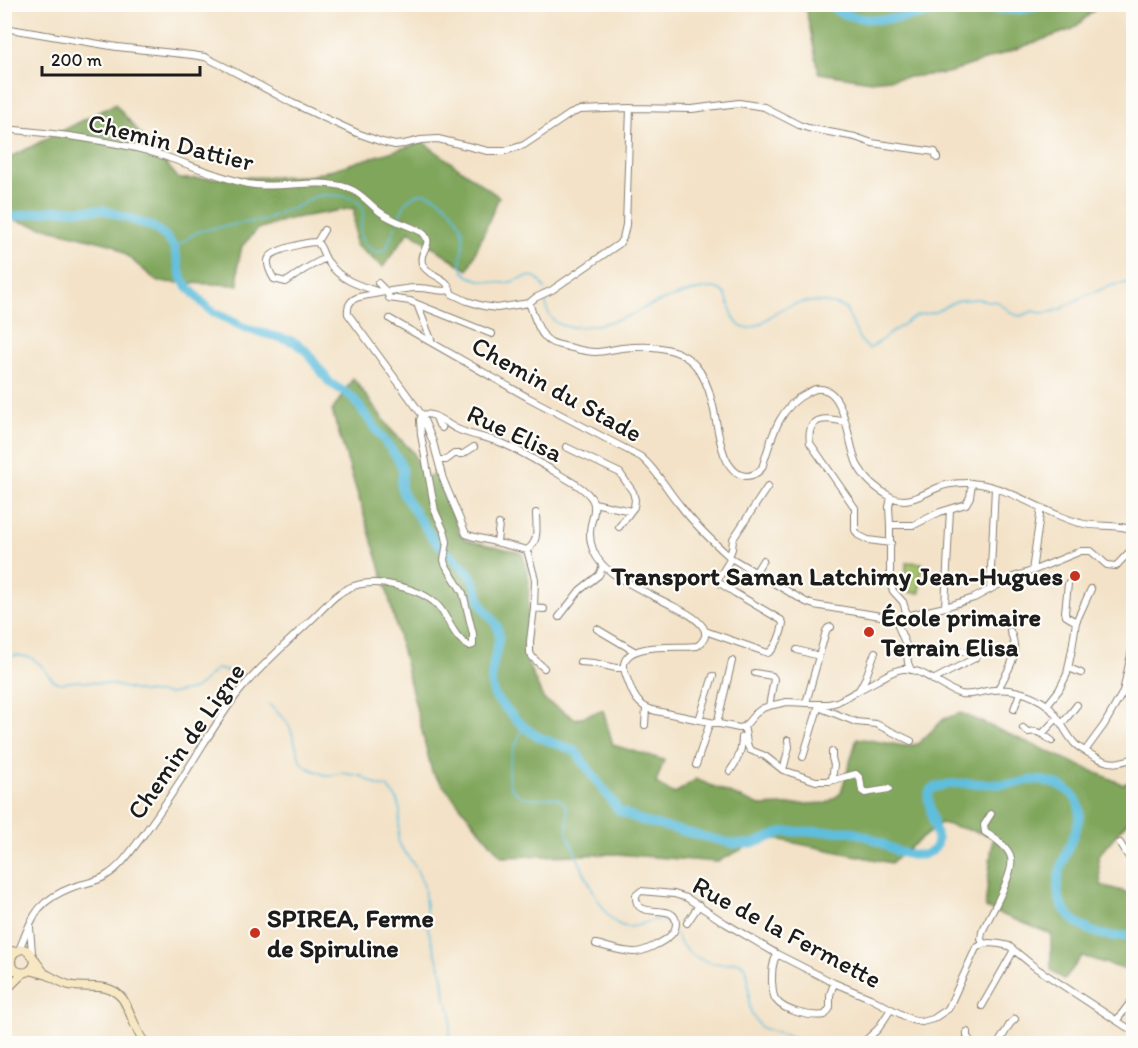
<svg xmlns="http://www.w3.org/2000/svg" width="1138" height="1048" font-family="Itim,sans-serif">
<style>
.green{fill:#a1c068;stroke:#5e6e42;stroke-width:1.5}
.forest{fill:#80a65c;stroke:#4e613c;stroke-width:1.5}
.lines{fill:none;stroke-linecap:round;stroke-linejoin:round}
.stream{stroke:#5fbedd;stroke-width:1.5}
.river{stroke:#5fbedd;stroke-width:9}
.street-casing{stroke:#887f72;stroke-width:8}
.secondary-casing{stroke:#887f72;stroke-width:10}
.street{stroke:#fff;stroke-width:6}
.secondary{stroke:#f7e8c3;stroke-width:8}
.poi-dot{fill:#c8321e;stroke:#fdfcf7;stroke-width:2}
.labels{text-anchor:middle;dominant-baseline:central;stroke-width:4.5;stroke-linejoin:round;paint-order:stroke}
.street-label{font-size:26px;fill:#1c1c1c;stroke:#fdfcf7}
.poi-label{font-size:26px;font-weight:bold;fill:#1c1c1c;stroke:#fdfcf7;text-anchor:start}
</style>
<rect width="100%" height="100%" fill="#fdfcf7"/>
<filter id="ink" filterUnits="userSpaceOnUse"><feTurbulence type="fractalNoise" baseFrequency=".0167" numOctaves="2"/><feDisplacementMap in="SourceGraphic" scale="12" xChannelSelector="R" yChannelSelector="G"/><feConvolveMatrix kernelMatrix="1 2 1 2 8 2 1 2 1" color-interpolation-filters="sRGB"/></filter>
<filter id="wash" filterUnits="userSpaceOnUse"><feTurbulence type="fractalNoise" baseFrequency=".008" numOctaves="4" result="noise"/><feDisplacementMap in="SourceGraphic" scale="24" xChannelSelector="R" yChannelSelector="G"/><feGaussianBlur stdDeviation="1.35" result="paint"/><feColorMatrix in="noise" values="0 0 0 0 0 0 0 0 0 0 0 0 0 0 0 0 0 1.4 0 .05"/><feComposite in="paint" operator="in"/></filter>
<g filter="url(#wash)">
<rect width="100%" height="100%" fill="#f3e2c7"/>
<path class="green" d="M906 562 922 563 920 593 905 592Z"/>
<path class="forest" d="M805 5V4L1100 5 1073 29 948 73 871 81 819 73Z
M115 104 179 179 310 176 423 142 499 197 468 270 409 231 383 267 355 245 354 208 289 219 258 229 242 246 238 264V285L158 282 114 245 5 218V160Z
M353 378 392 431 413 452 423 477 436 475 448 501 459 533 466 540 522 553 529 579 527 662 544 700 576 719 603 710 613 745 664 760 656 783 674 794 696 779 760 806 827 803 841 793 857 738 905 746 918 744 944 719 961 713 1122 784 1133 781V815L1098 856 1101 885 1133 894V972L1082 956 1064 980 1051 970V934L985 908 993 836 941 823 891 863 766 837 717 862 616 854 502 857 432 772 386 586 332 411Z"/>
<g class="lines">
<path class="stream" d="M400 215C403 208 406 200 413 196 431 185 453 209 460 224 462 229 464 236 463 242 463 254 455 268 469 276 478 281 495 283 505 283 523 281 533 266 545 289
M174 247C184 244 190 234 200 231 214 228 228 226 241 223 249 222 257 222 264 220 270 218 275 214 281 212 287 210 293 209 298 206 304 204 309 199 314 197 325 193 351 195 359 203 374 219 342 235 378 253L386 249 396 225
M546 294C547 300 545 306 548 312 551 318 555 323 561 325 577 331 614 322 630 315 634 314 638 311 642 309 657 302 698 287 714 288 719 289 722 290 725 294 730 303 731 317 738 324 751 337 767 317 778 311 784 308 793 304 800 303 816 299 830 303 845 308L860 340 869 349 909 320 918 315 935 312 954 302 961 300 977 299 998 302 1013 314 1020 316 1034 311 1041 313 1051 312 1061 309 1084 296 1113 285 1134 282
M4 658 17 655 32 658 41 665 52 679 56 682 61 683 78 681 110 684 142 692 157 693 170 694 194 689 203 682 216 669 227 671 238 678
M269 704 287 722 291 730 301 762 308 768 325 775H331L343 773 361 776 379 786 387 787 397 799 400 811 398 840 401 847 415 866 424 886 428 929 443 977 445 997 451 1012V1021L449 1037 450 1044
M524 726C514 746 491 795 531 798 541 799 554 794 563 802 571 811 566 823 567 834 577 855 599 913 618 924 638 936 657 905 673 929
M675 933C684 954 700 963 723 964 729 964 735 960 741 963 752 969 747 998 750 1008 752 1015 757 1023 762 1028L812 1044"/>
<path class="river" d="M832 4C836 13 842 13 851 16 891 27 930 9 971 7 993 7 1019 15 1040 4
M4 218 55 210H104L153 227 165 236 174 247 182 280 197 297 210 310 247 329 289 340 296 343 306 351 330 383 348 394 353 398 398 459 403 470 401 485 403 494 433 539 444 549
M449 554C458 562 469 571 474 582 478 589 478 598 482 605 489 618 499 621 499 638 496 655 486 682 496 698 509 712 522 728 539 737 551 743 564 745 576 752L619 811 645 822 734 844H752L783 832 850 831 871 838 899 852 912 855H923L932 851 936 846 937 839 928 798 930 790C948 779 989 785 1011 784 1019 784 1026 780 1034 780 1058 781 1087 794 1078 823 1068 855 1040 891 1074 920 1083 928 1098 935 1111 936 1118 937 1126 935 1134 935"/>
</g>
</g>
<g filter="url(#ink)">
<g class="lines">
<defs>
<path id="street" d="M4 28 117 47 192 55 205 57 229 69 292 103 357 133 382 142 395 145 404 144 421 140 438 139 488 151H505L524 145 570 114 580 110 630 108 692 109 739 103 764 107 799 125 808 128 855 137 872 143 935 152 937 158
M4 129C52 133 102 139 148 151 182 161 214 176 248 184 281 190 316 177 348 188 362 193 369 204 380 212 392 221 408 225 422 232 436 245 418 250 422 263 425 274 442 276 448 285 450 287 450 291 452 294L467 301 483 306 497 308 529 303 535 298 552 290 619 244 623 238 626 225 630 108
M317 242 324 230
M325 258 305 269 286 282 274 279C271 274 267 266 268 260 269 250 308 242 317 242 323 248 323 257 329 263 341 281 361 286 380 292
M378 283 387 292 389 298 410 301 417 304 432 342
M450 290C439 293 428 287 416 288 397 289 378 293 359 297 350 300 347 305 348 314L422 415 433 442 443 479 466 534 471 536 527 550C540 541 536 527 536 513
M529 303C533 313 537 328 544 336 549 343 556 344 564 346 574 348 585 352 595 352 604 352 613 349 622 348 647 345 678 345 695 365 704 375 709 389 712 402 718 422 719 473 746 476 753 476 758 473 762 468 771 440 778 407 807 393 811 391 815 388 820 389 847 389 848 449 858 466 865 479 878 490 891 497 910 506 925 492 942 486 949 484 957 483 965 483 1002 481 1043 514 1080 523 1098 528 1116 523 1134 530
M417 304 492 334
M390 319 527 397 641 457C657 470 666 489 679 504 694 524 713 542 731 558L806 602 814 605 899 619
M422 415C433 411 445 423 455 428 470 436 488 437 504 444 529 455 553 471 577 485 583 489 590 494 593 501 596 508 593 517 591 524 587 543 595 561 611 572 630 586 652 595 673 606 683 611 696 617 703 627 708 634 704 642 697 646 680 649 628 641 624 664 623 671 628 680 630 686 635 700 642 708 656 711L739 728 744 727 755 714 763 708 773 705 787 702 829 704 837 702C851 695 864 687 878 680 885 676 894 670 903 669 921 667 943 689 961 694 971 696 983 691 993 690 1009 688 1027 693 1041 701 1057 710 1063 731 1075 744 1080 749 1088 753 1094 756 1110 765 1117 764 1134 758
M436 417 439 425 442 428
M845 422C826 417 806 416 810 443L855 508V530L858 535 868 540 891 543
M566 447 620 473 633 492 635 500 634 507 619 527
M438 460H446L454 454H463L474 447
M891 497 889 507 890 525V583L893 591 903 602 907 615
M594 503 631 511
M890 525H914L940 512 966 504 970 497 972 483
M497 542 499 524
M527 550 535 579 534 608
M729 557 732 549 733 539 768 486
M1032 571 1041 508
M755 573 763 560
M1068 584 1065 612 1066 616 1076 622
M990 589 995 488
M945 607 950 509
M559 617 580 590 599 575 603 566
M597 629 634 651
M705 631 768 653C776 649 782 632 783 623L781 620 735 593 718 582V579L731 558
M797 650 819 656
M580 662 594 663 616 668H624
M544 668 533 658 530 653V641L534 608 544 609
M1069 668 1081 673
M911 670 908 663 906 645 898 626 899 619 902 617 945 607 974 598 1013 577 1032 571 1081 551H1091L1107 565 1116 566 1134 547
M755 673 772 676 774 679 769 706
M933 680 975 658 976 657 973 654 959 650
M998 689C1009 668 1021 655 1010 631
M859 690 866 677 875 652
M806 703 826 631 828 628 831 627
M1047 705 1059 690 1067 674 1072 649 1076 622 1091 589
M1014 709 1020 693
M699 720 713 676
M717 724 732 661
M1062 724 1077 705
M645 725 646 708
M744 727C747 735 745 743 750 750L765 756 783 770 816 781H830L856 774 860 778 862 791 865 793 889 789
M1023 728 1028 732C1039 730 1044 735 1052 741
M1043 733 1057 718
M1085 751 1104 725 1123 692 1134 640
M803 757 819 705 821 708 856 722 876 724 911 741
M696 765 710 722
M783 770 789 747 788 740
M730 771C738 760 742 751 742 737
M832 780 834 765 832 758V752
M1120 843 1134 866
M687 923 699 905
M30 927 32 953
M596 944C608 947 621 952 633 952 642 953 664 942 671 935 674 932 676 927 676 923 675 900 634 923 636 895L641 891 674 894 687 898 725 923 777 954 834 983 870 998 912 1020 922 1022 933 1019 948 1009 976 948 983 944 989 943 1000 944 1009 946 1036 968 1134 1032
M983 944 981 939 982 932C989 917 1015 873 1011 858 1009 847 994 838 985 832L984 825 991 814
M19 950C33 916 36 901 73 887 84 883 98 882 107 875 122 866 133 848 144 834 165 805 185 774 204 743 217 724 228 704 243 687 264 663 288 642 311 620 324 608 337 591 354 586 377 578 423 588 439 607 449 619 454 638 469 646L473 645V634L463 593 445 564 444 560 447 542 445 533 435 511 421 435 420 420 422 415
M777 954C772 964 772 971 772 982 773 988 772 995 776 1000 785 1012 812 1017 825 1015L830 1008V995L834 983
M982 1006 1014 950
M1117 1020 1133 999
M967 1032V1036L972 1044
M866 1040 878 1029 891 1009
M998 1044 1010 1024 1015 1019"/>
<path id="secondary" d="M4 952 17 951
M35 960C34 971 25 976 15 970L11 963C11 958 12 953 17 951 27 945 32 955 36 962 39 966 42 970 45 974
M30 970C36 972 43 973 48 975 55 979 62 983 69 985 88 990 108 981 122 998 132 1012 134 1031 146 1044
M4 992 23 973"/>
</defs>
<use href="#street" class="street-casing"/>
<use href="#secondary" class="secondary-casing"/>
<use href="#street" class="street"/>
<use href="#secondary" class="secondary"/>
</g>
</g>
<g class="poi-dot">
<circle cx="1075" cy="576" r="6"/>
<circle cx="869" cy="632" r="6"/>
<circle cx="255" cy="933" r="6"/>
</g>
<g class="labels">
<g class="street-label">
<text transform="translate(171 142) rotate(14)">Chemin Dattier</text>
<text transform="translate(557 389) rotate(29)">Chemin du Stade</text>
<text transform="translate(515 433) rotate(25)">Rue Elisa</text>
<text transform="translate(186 741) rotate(-55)">Chemin de Ligne</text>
<text transform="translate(787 932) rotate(28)">Rue de la Fermette</text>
</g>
<g class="poi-label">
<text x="1063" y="576" text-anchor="end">Transport Saman Latchimy Jean-Hugues</text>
<text x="881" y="617">École primaire<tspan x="881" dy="30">Terrain Elisa</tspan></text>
<text x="267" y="918">SPIREA, Ferme<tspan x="267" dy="30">de Spiruline</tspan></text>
</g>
</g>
<rect width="1138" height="1048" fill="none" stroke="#fdfcf7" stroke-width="24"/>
<path d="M42 66v9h158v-9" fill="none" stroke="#1c1c1c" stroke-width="3"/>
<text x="51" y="66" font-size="18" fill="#1c1c1c" stroke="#fdfcf7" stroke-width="4.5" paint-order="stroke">200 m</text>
</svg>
